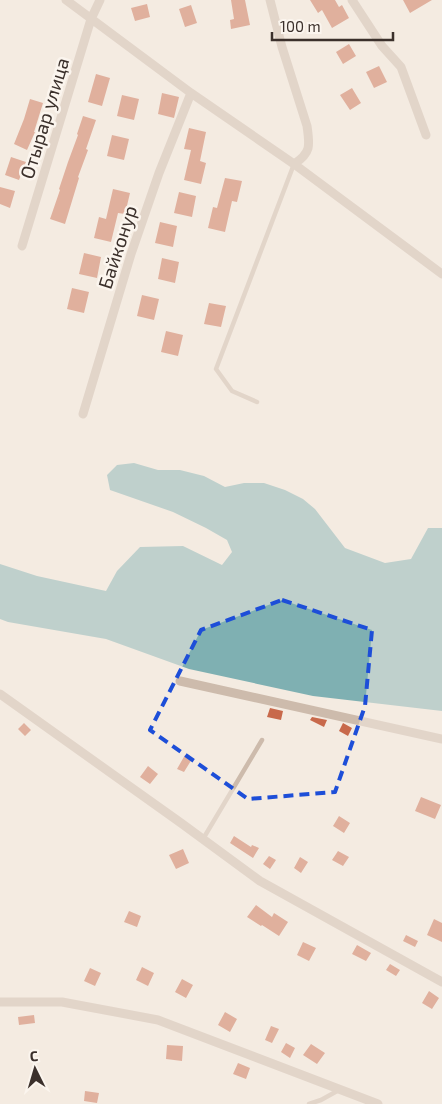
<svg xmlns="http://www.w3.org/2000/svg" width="442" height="1104" font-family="'Exo 2',sans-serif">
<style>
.water{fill:#7fb0b2}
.building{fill:#c8694b}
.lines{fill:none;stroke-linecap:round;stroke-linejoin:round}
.service{stroke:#cdbbac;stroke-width:4.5}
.minor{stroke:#cdbbac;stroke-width:9}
.marked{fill:none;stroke:#1d4ed8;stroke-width:4;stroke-dasharray:10 6;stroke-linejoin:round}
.labels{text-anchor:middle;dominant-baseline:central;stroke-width:5;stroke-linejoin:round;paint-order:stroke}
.street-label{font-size:19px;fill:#3b302b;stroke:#fbf5ee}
</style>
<rect width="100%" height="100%" fill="#f4ebe1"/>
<path class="water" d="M134 463 158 470H180L204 476 225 487 244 483H264L285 490 303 499 315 509 345 548 385 563 411 559 428 528H442V711L313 696 189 669 106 639 8 622 0 619V564L37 576 106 591 117 571 140 547 183 546 222 565 232 552 227 540 206 528 173 512 110 490 107 475 117 465Z"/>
<path class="building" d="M231 0H245L250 25 231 29 230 20 234 19Z
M310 0H335L339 7 342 5 349 18 332 28 322 10 318 13Z
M403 0H432L410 13Z
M147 4 150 17 135 21 131 8Z
M191 5 197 23 185 27 179 9Z
M349 44 356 56 343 64 336 52Z
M379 66 387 82 374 88 366 72Z
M96 74 110 78 102 106 88 102Z
M352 88 361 103 350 110 340 95Z
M162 93 179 97 174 118 158 114Z
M122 95 139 99 134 120 117 116Z
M30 99 43 103 34 132H35L27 150 14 144 24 119Z
M83 116 96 120 86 149 88 150 78 177 79 178 65 224 50 219 60 190 59 189 68 162 78 135 77 134Z
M189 128 206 132 200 161 206 163 201 184 184 180 191 150 184 149Z
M112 135 129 139 124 160 107 156Z
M11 157 26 162 19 180 5 175Z
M225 178 242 181 237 202 232 201 225 232 208 228 213 207 217 208Z
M0 187 15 191 10 208 0 204Z
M113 189 130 193 125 214 118 213 111 242 94 238 99 217 106 219Z
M179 192 196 196 192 217 174 213Z
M160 222 177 226 173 247 155 243Z
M84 253 101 257 97 278 79 274Z
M162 258 179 262 175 283 158 279Z
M72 288 89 292 84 313 67 309Z
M142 295 159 299 154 320 137 316Z
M209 303 226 306 221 327 204 324Z
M166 331 183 335 178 356 161 352Z
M270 708 283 711 281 720 267 717Z
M312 717 327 720 324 727 310 720Z
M24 723 31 730 25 736 18 729Z
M343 723 352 728 348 736 339 731Z
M185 755 192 759 184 772 177 769Z
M148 766 158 774 150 784 140 777Z
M421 797 441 805 435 819 415 811Z
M339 816 350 823 344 833 333 826Z
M234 836 251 847 252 845 259 848 253 858 230 843Z
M183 849 189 863 176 869 169 855Z
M338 851 349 857 343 866 332 860Z
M269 856 276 860 270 869 263 864Z
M300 857 308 862 301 873 294 868Z
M256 905 272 917 274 913 288 922 279 936 262 925 261 926 247 917Z
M129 911 141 916 137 927 124 922Z
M434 919 442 923V942L427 935Z
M406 935 418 941 415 947 403 941Z
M303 942 316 948 309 961 297 955Z
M357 945 371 953 366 961 352 954Z
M390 964 400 970 396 976 386 970Z
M142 967 154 973 148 986 136 980Z
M90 968 101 973 95 986 84 981Z
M182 979 193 985 186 998 175 992Z
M429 991 439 998 432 1009 422 1003Z
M225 1012 237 1019 230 1032 218 1025Z
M34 1015 35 1023 19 1025 18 1017Z
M271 1026 279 1029 272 1043 265 1040Z
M286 1043 295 1048 290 1058 281 1052Z
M311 1044 325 1053 317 1064 303 1055Z
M167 1045 183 1046 182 1061 166 1059Z
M238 1063 250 1068 246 1079 233 1074Z
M85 1091 99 1093 97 1103 84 1101Z"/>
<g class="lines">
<path class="service" d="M257 402 232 391 216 369 294 164
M203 839 262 740
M309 1104 321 1100 339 1090"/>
<path class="minor" d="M66 0 191 93 294 164 442 274
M270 0 282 47 307 126C310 146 311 153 294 164
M352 0 382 46 401 67 426 135
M22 246 91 19 100 0
M83 414 131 254 159 173 191 93
M180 681 442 739
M0 694 181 823 260 881 442 982
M0 1002H62L158 1020 378 1104"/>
</g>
<path d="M0 0H442V1104H0ZM282 600 372 630 365 706 335 792 248 799 150 730 201 630Z" fill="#f4ebe1" fill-opacity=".55" fill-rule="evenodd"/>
<path class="marked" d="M282 600 372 630 365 706 335 792 248 799 150 730 201 630Z"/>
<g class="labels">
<g class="street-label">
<text transform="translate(44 118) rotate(-73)">Отырар улица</text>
<text transform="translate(117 247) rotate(-72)">Байконур</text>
</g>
</g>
<g transform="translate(35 1069) rotate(355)" stroke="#fbf5ee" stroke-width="4" paint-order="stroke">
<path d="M0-4L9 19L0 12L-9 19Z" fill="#3b302b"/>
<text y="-8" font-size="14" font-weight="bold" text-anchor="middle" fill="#3b302b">С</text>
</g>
<path d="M272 32v8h121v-8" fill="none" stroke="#3b302b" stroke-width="2.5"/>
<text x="280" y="32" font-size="15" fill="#3b302b" stroke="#fbf5ee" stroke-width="4" paint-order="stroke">100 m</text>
</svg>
